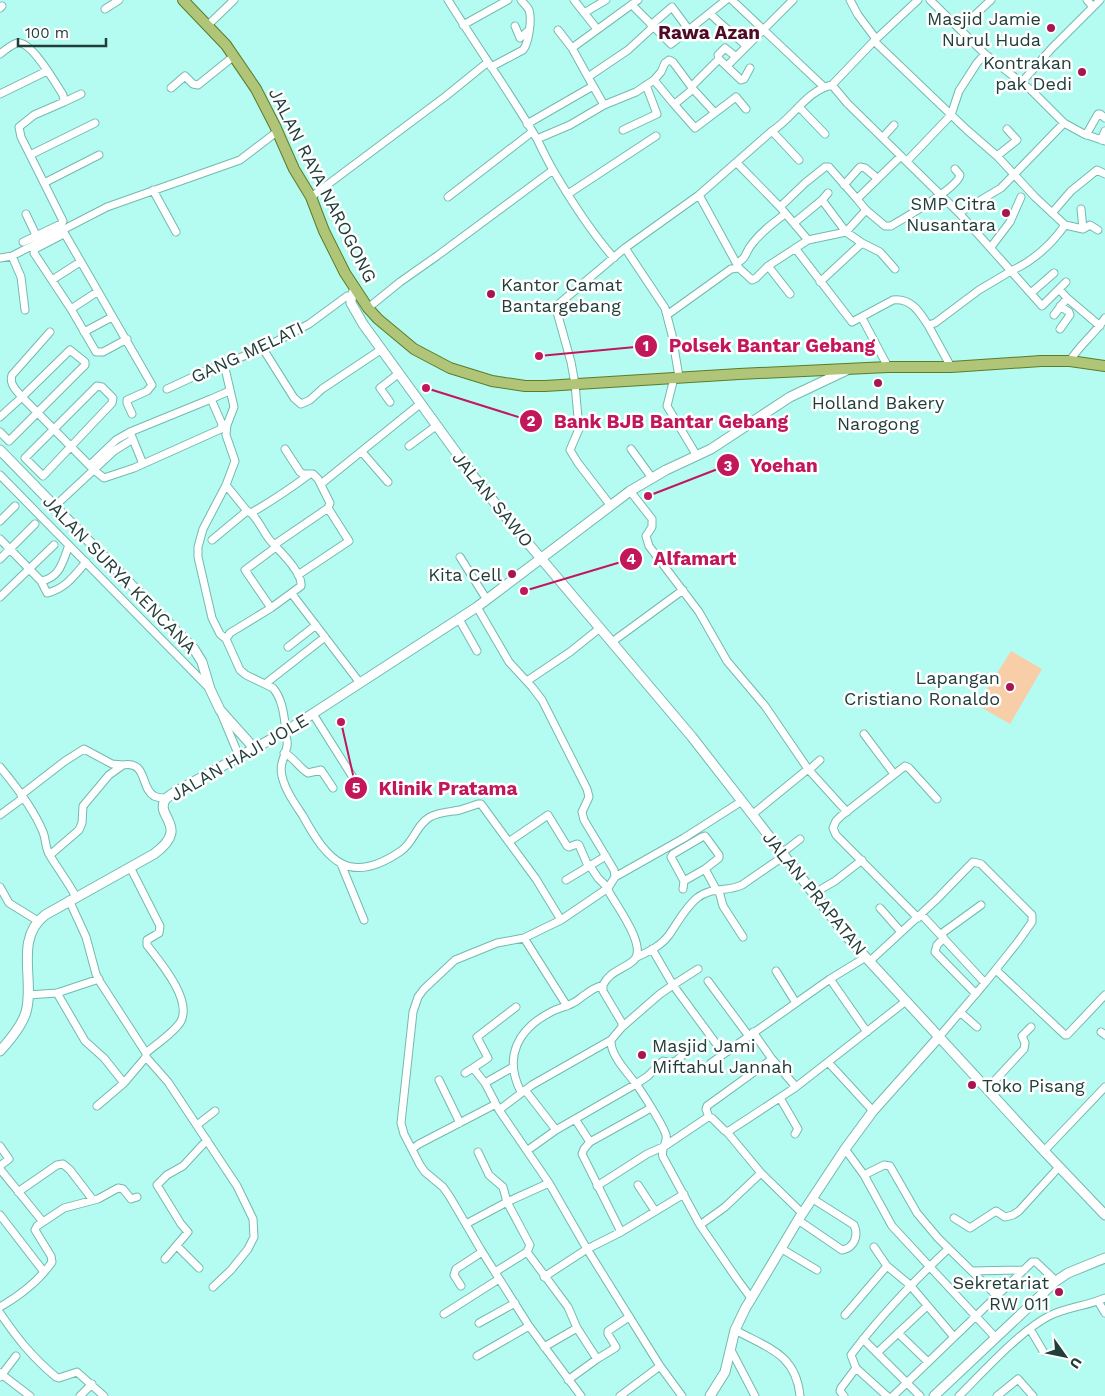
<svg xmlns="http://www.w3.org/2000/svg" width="1105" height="1396" font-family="'Work Sans',sans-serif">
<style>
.green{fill:#f8cea8}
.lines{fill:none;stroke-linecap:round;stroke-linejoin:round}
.street-casing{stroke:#74b9af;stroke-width:9}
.secondary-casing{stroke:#74b9af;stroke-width:11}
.primary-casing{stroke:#5c7c28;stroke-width:12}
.street{stroke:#fff;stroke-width:7}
.secondary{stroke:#fff;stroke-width:9}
.primary{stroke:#b0c578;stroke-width:10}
.poi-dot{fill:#a81651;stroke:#fff;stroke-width:2}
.labels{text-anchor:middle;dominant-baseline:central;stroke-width:5;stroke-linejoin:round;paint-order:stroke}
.poi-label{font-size:18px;fill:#213e3a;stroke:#fff;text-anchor:end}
.street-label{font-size:18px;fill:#213e3a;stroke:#fff}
.neighbourhood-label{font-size:19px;font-weight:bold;fill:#500c25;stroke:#fff}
.leader{fill:none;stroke:#c2185b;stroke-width:2}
.callout-dot{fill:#c2185b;stroke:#fff;stroke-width:2}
.mark-label{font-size:15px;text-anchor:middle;font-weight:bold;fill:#fff}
.callout-label{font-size:19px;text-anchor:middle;font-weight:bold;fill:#c2185b;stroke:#fff;stroke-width:5;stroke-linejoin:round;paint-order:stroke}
</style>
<rect width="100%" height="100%" fill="#b4fbf1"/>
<path class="green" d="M1011 651 1042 669 1010 724 977 705Z"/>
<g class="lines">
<defs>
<path id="street" d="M448 0C477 47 509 91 537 139 542 149 547 160 553 170 570 199 591 232 614 258
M574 0 597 29
M732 0 824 87
M850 0 858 15 876 39
M918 0 874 41 832 85 847 103 959 213 1011 271 979 290 935 323 928 325 951 367
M930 0 985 54 1031 90 1064 123 1084 134 1105 141
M1087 0 1093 7
M632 5 671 44 726 0
M0 8 2 6
M105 9 119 0
M584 13 606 0
M710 13C721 26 735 34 746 46
M463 25 508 0
M651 25 672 7 689 30
M207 26 234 0
M515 26 520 38 529 30
M961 28 991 0
M558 30 572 48 638 0
M874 41 967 130 997 156 1035 197 1065 225C1051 245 1033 261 1011 271L1042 306 1059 289
M572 48 588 77
M0 54C5 50 11 45 17 43 31 40 56 84 63 95L64 102 34 115 19 127 21 137 63 221 61 224 23 242
M719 59 718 55 725 48 735 56
M727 66 793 0
M491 67 523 50C529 43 532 18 529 10 527 6 523 3 521 0
M1021 83 1052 48 1100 0
M692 86 719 59 741 80 744 79 750 68
M171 88 185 76 193 84 198 85 234 56
M693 89 715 113
M0 94 47 71
M64 102 81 94
M673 103 695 128 736 97 746 109
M604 105 588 77 628 50 653 27
M799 107 825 134
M527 124 593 86
M623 130 657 114 646 85
M772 131 799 160
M1086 135 1098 114H1100L1105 118
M883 137 894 125
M537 139 570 125 604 105 636 92 654 80 661 72 665 63 669 60 673 62 693 89 676 103H673L654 80
M1101 140 1105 131
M30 155 95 123
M997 156 1017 140 1007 129
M907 161 951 115 959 91 977 63 985 54
M737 163 780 207 808 240
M44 183 99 155
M844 185 860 167 865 168 877 178
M153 190 176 232
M568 194 656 136
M699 195 739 268
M311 197 446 96 488 62
M448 197 532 132
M822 200 846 232 862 243 880 252 895 269
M780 207 805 183 825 167H829L857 199
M1081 209 1083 229
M866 210 885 226H891C904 218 958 188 960 175L955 169
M959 213 1001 188 1064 123
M1052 213 1071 191 1097 170 1105 174
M26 214 36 235
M794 223 822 200 828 193
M1065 225 1083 229 1090 225 1098 230
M62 229 152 385 147 391 127 400V403L132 414
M64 234 35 249 34 253 71 309 96 352H103L127 339
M991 247 1010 222 1021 197
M625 248 665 308 672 335 679 377
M795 248 852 322 893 300C911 298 919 311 928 325
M12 256 21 277 25 310
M0 258 12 256 107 207 240 160 274 134 278 133
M737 263C748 257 745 252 752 244 761 232 773 223 785 214
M768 266 790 294
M52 280 80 262
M820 282 862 243
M1066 282 1059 289 1067 298
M1031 293 1054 273
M1060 306 1069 312 1070 315 1060 329
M368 308 400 282 437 256 553 170
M71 309 97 292
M667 315 731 269 739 268 752 280 756 278 768 266 808 240 846 232 866 210 857 199 901 156
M1054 315 1067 298 1100 326
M862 318 888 367
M84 332 112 317
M265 352 294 398 301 404 310 400 322 389 382 349
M1070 361C1079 345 1095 334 1105 318
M224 364 234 407 227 425 226 435 235 461 226 485 203 529 198 547V557L212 618 220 634 226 639 240 670 246 675 273 688C283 700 284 716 286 731
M674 378 667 406 697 456
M97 386 102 387 113 398 112 403 43 476 25 458Z
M167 389 208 370 262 349 309 324 347 296 351 297
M211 399 227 392
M390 402 380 388 398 374
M0 417 22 397 94 470 104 478 134 468 221 429 222 424 211 399 130 432
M0 432 9 441 85 365V362L70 350 22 397C16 390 9 384 12 375L50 332
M409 446 436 426
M631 449 652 478
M362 452 388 482
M90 465 116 440 130 432 143 464
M0 475 208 687
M321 484 420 404
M226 485 247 511
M630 491 652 519V527L646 536 649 546 699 612 727 661 765 706 808 769 847 812
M55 506 114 451 133 439
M611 506 578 463 570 450 579 429 575 384 571 362 557 312 560 303 625 248 699 195 772 131C793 118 807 90 832 85
M0 521 15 506
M0 539 41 581 47 593C65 589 74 576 86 562
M212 540 247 511 251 513C272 501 291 488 310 474
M274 545 328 508 330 503 318 479 313 474H303L300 472 285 449
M460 557 487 600
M0 559 35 524
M298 575 349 541 328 508
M41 581C60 578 63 561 69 545
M292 594 360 683
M0 597 54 545
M477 607 509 662 532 687 542 700 587 789 589 797 582 812 584 820 614 870 615 877 608 888 609 892C616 905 649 948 633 961 622 970 610 971 603 985V991L622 1023V1027L611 1040C610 1055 627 1072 636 1084 642 1092 663 1125 666 1135 668 1143 660 1149 663 1157L700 1225 737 1279 751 1298
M271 608 245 570 276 547
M459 619 477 651
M226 639 230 633 271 608 301 586C303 572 278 550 269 539 263 531 259 521 251 513
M612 642 683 590
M288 647 316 625
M527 681 570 652 600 628
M265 684 325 637
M221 713 239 756
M313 714 359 787
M284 732C286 736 288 741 287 746 285 757 279 764 282 776 285 790 295 804 303 816 328 862 350 886 401 851 414 842 416 825 430 817 439 812 450 812 460 810 466 808 472 806 478 804H481L536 879 561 920
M864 734 894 774
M284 753C292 755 299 768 308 773L321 770 333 788
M0 767C15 785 34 810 43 832 46 839 45 847 49 854 58 869 68 882 76 897
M809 770 820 760
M21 795 65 761 84 749 112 764 123 765
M753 814 808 769
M0 815 23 798
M510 841 548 815 567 846 569 847 577 844 579 845 588 866
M782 853 800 839
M50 855 79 830 82 823 83 806 109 775 123 765C148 761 140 788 154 796 158 798 162 798 166 798
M341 864 364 920
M130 867 160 926 159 933 147 940V945C160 962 192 999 181 1021 175 1032 155 1045 146 1053
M705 869 717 891
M615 877 684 838 742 801
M566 880 606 856
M0 887 9 903 38 921
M683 889 684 881 705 869 719 858V855L705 836 702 837 673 854 671 857 684 881
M719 891 723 906 743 937
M813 894 835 881 862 860
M69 900 86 937 96 974 100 982 146 1053V1057L168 1082 237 1186 253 1219 254 1237 248 1249 231 1270 213 1287
M880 908 901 932
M921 914 985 983
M918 918 836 835 833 828 836 821 841 816 905 766 909 768 937 799
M941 934 981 905
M524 938 567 1006
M944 938 937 945 935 952 976 994
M652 949 673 985 698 969
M637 957C648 952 661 946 669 935 678 922 685 908 697 898 710 887 727 892 742 885L784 856
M870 961 936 900 973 862 981 864 1032 915V922L1017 943 985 983 939 1037
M996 970 1065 1035H1067L1105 995
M776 971 796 1003
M830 979 867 1032
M708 981 748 1035
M57 993 85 1041 104 1058 124 1083 146 1057
M28 995 57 993 99 979
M960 1012 977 1027
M622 1027 660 994 673 985 723 1053
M753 1032 772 1059 796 1087
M1101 1032 1105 1035
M828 1062 873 1111
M711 1063 830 979 866 957
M473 1068 488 1058 477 1037 516 1007
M465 1073 473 1068 485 1083 499 1110 549 1183 507 1202 466 1224
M439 1080 460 1123
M485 1083 513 1067
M987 1089 1024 1049 1025 1043 1022 1036 1031 1027
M525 1090 556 1130
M521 1092C503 1057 518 1029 551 1012 558 1008 566 1007 573 1003 578 1001 581 997 586 994 591 990 597 987 603 985
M780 1098 798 1129 795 1134
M97 1106 124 1083
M499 1110 532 1085 611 1040
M709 1117 706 1109 707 1106 772 1059
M575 1119 590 1142
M197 1125 215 1111
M727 1132 761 1173 803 1214
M0 1146 9 1159 0 1166
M412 1149 419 1144 496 1104
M845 1149 864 1175 892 1226 996 1338
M528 1150 556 1130 636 1084 648 1076 663 1061C676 1065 678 1059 688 1050
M1044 1151 1105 1087
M478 1152 489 1175 503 1187 507 1202 530 1245 527 1252 495 1272
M0 1169 43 1222
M864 1175 884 1165 890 1166 917 1213 938 1238 997 1296
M638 1185 655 1211
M597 1186 647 1154 665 1146 708 1117 712 1118 725 1131H729L796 1087 906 1001
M18 1192 57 1165 63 1164 70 1170 93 1200
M0 1215 44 1272
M954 1218 970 1228 996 1211 1005 1217 1013 1215 1019 1211 1059 1167
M798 1220 842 1250C854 1248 859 1236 854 1225L813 1199
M700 1225 725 1207 761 1173
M621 1232 582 1154 584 1149 590 1142 651 1108
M177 1246 199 1268
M874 1247 887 1266 910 1285 954 1337
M782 1249 817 1270
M527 1252 568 1307 577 1328 597 1359
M165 1259 188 1232 181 1224 157 1185 167 1175 183 1166 207 1140
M972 1271 1024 1270
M544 1277 587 1249 549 1183
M461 1286 454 1275 456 1269 482 1252
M1098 1301 1105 1313
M0 1307C19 1296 39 1281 52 1262L51 1256 35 1230 37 1226 64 1208 98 1199 118 1188 123 1189 131 1199 137 1197
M0 1313C17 1338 32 1357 56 1377L59 1378 77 1372 104 1396
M444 1314 499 1279
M845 1315 887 1266
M479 1323 515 1303
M1030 1329 1043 1351
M735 1330C768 1348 796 1354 800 1396
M898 1333 928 1362
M863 1339 920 1396
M544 1347 577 1328
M731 1350 755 1396
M877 1353 927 1306
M477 1356 529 1326
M0 1373 30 1396
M0 1377 16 1356
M568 1380 597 1359 615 1348 616 1347 608 1334V1331L629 1317
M80 1396 92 1384
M581 1396 529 1326 481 1250 450 1197 443 1187 425 1172 420 1165 404 1134 401 1123 413 1012 418 997 424 989 455 960 497 943 524 938 561 920 608 888 598 878 590 866
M620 1396 660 1366
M682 1396 660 1366 587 1249 621 1232 684 1194
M844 1396 840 1391 841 1388 856 1368
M887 1396 856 1368 851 1355C880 1316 913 1282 948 1249
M893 1396 1032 1262H1036L1056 1281
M959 1396C983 1372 1020 1331 1049 1316 1067 1307 1087 1306 1105 1298
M997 1396 1018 1379 1033 1396"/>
<path id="secondary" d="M355 288 351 299V303L363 324 474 477 511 523 692 737 849 939 1044 1151 1105 1215
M0 450 194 649 202 662 210 689 220 710 254 748
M0 1051C10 1040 22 1026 26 1012 35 980 14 939 45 915L154 854C191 827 155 817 165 800 167 797 172 794 175 792L286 731 477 607 630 491 666 470 711 449 790 397 847 370
M710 1396 725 1372 735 1330 745 1309 798 1220 845 1149 873 1111 939 1037
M934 1396 1056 1281 1068 1273 1105 1258"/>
<path id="primary" d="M183 0 226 45 256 89 275 126 294 169 311 197 324 231 345 273 368 308 378 319 414 349 450 368 492 381 525 386H545L739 374 888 367H951L1041 361H1070L1105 366"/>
</defs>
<use href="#street" class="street-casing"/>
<use href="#secondary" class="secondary-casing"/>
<use href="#primary" class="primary-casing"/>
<use href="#street" class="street"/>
<use href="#secondary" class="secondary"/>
<use href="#primary" class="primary"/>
</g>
<g class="poi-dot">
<circle cx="1051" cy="28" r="5"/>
<circle cx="1082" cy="72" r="5"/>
<circle cx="1006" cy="213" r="5"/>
<circle cx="491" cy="294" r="5"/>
<circle cx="878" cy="383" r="5"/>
<circle cx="512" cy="574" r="5"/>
<circle cx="1010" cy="687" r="5"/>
<circle cx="642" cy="1055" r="5"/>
<circle cx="972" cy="1085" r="5"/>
<circle cx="1059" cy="1292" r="5"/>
</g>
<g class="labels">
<g class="poi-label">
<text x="1041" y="18">Masjid Jamie<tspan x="1041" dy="21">Nurul Huda</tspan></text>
<text x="1072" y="62">Kontrakan<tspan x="1072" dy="21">pak Dedi</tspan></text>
<text x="996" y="203">SMP Citra<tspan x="996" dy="21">Nusantara</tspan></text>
<text x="501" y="284" text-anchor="start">Kantor Camat<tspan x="501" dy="21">Bantargebang</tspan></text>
<text x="878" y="402" text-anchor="middle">Holland Bakery<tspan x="878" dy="21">Narogong</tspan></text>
<text x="502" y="574">Kita Cell</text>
<text x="1000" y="677">Lapangan<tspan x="1000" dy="21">Cristiano Ronaldo</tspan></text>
<text x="652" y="1045" text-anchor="start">Masjid Jami<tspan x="652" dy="21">Miftahul Jannah</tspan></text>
<text x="982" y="1085" text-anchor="start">Toko Pisang</text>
<text x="1049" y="1282">Sekretariat<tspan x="1049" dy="21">RW 011</tspan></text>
</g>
<g class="street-label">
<text transform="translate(323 185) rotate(63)">JALAN RAYA NAROGONG</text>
<text transform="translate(247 352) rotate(-25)">GANG MELATI</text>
<text transform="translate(493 499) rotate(51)">JALAN SAWO</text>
<text transform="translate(120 574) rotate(46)">JALAN SURYA KENCANA</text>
<text transform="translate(239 757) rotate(-30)">JALAN HAJI JOLE</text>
<text transform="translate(815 893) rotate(51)">JALAN PRAPATAN</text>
</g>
<g class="neighbourhood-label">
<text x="709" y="32">Rawa Azan</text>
</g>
</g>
<path class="leader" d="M539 356L646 346M426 388L531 421M648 496L728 465M524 591L631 559M341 722L356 788"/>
<g class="callout-dot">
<circle cx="539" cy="356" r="5"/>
<circle cx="426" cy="388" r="5"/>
<circle cx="648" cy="496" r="5"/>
<circle cx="524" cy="591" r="5"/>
<circle cx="341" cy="722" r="5"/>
<circle cx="646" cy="346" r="12"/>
<circle cx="531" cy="421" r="12"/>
<circle cx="728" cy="465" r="12"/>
<circle cx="631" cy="559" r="12"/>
<circle cx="356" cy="788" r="12"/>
</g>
<g class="mark-label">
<text x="646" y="351">1</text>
<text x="531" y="426">2</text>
<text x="728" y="471">3</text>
<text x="631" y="564">4</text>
<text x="356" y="793">5</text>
</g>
<g class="callout-label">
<text x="772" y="352">Polsek Bantar Gebang</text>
<text x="671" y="428">Bank BJB Bantar Gebang</text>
<text x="784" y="472">Yoehan</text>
<text x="695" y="565">Alfamart</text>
<text x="448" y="795">Klinik Pratama</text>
</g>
<g transform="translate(1065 1356) rotate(123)" stroke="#ffffff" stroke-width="4" paint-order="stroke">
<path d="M0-4L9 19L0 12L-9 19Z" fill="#213e3a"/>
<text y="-8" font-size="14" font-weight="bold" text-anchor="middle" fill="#213e3a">U</text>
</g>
<path d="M18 38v8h88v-8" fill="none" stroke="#213e3a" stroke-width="2.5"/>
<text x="25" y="38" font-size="15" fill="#213e3a" stroke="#ffffff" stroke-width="4" paint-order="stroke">100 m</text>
</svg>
